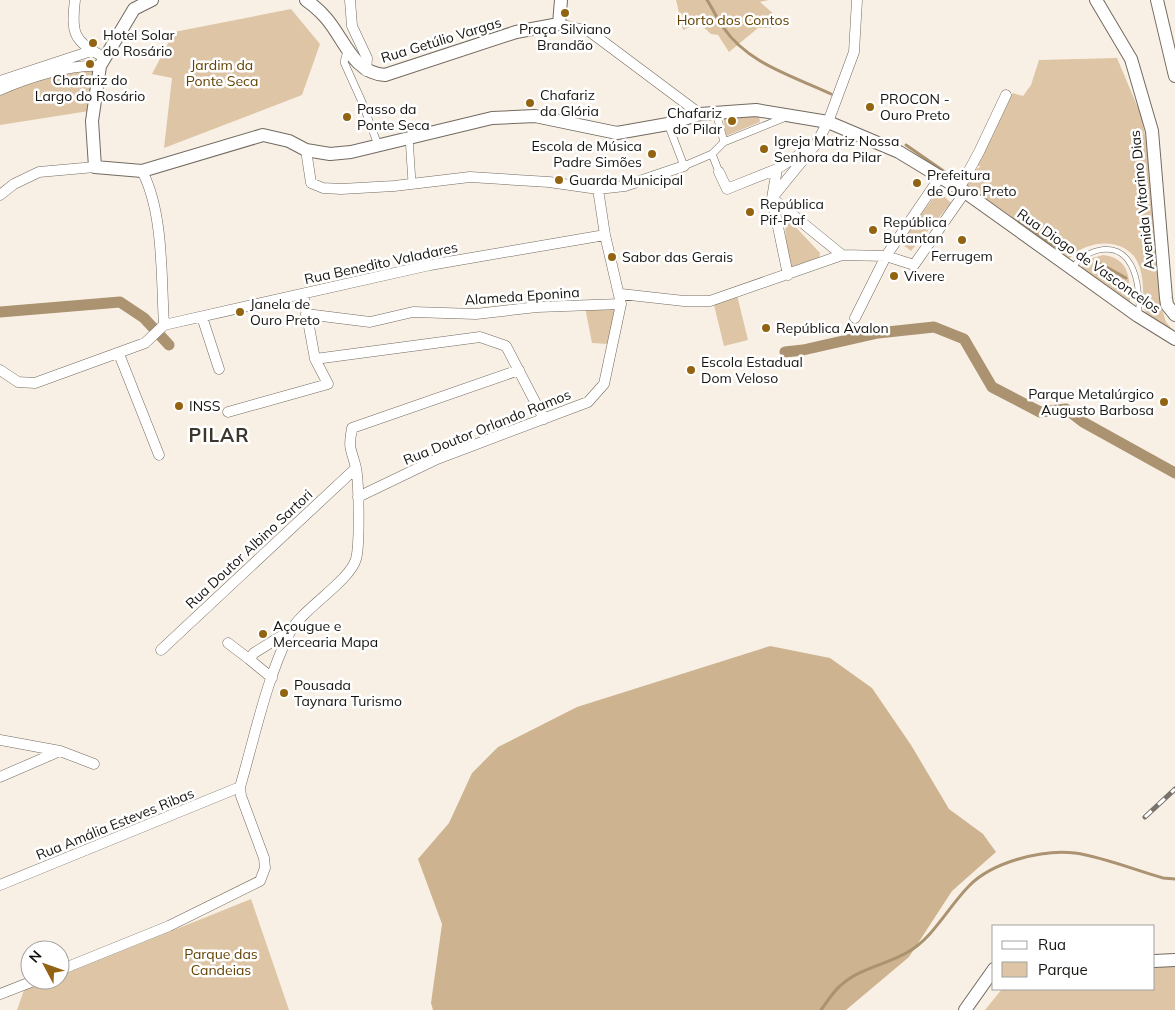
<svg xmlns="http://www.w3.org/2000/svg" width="1175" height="1010" font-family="Mulish,sans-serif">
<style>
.green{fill:#ddc5a5}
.forest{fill:#cdb390}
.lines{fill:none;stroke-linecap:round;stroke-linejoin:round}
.stream{stroke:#ab9270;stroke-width:3}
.canal{stroke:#ab9270;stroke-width:11}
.service-casing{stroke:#726a60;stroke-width:6}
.pedestrian-casing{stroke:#726a60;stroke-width:8}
.minor-casing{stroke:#726a60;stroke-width:11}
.tertiary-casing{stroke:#726a60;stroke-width:14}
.service{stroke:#fff;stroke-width:5}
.pedestrian{stroke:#fff;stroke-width:7}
.minor{stroke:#fff;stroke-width:10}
.tertiary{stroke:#fff;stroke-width:12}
.rail-casing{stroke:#78736c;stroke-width:5}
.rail{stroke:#fff;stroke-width:3;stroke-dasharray:9;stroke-linecap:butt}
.poi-dot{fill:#926310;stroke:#fff;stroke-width:2}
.labels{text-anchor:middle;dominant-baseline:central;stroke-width:5;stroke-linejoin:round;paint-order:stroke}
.park-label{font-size:14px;fill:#644200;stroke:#fff}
.poi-label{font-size:14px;fill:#161410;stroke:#fff;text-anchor:start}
.street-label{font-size:14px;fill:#161410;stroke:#fff}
.district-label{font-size:19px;font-weight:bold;letter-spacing:1px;fill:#3d362d;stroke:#fff}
</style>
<rect width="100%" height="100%" fill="#f9f0e5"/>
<path class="green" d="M676 0H769L760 2 775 15 771 28H758L729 52 718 35 711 34 699 23 683 30Z
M291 9 320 44 302 95 164 148 172 78 152 74 174 32Z
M1117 58 1141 115 1147 145 1161 306 1166 322 1174 331 1147 315 1144 309C1143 295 1144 276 1138 263 1125 235 1084 240 1068 260L956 183 981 166H976L1009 99 1013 93 1023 96 1031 85 1039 60Z
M95 68 89 111 0 125V91L12 85Z
M722 110 759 116 760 122 726 136Z
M937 193H941L951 203 911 251 902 244 901 241Z
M785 221H790L820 253 819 259 787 268Z
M1103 255C1132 258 1130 283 1130 306L1079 269 1092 258Z
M736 291 748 340 724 346 712 297Z
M618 306 608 344 592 343 585 307Z
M251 899 289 1010H17L24 990 50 980H60V976Z
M1175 964V1010H985L1002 989H1154V966Z"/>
<path class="forest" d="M770 646 830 658 872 688 911 745 949 809 983 834 996 852 952 891 909 957 846 1010H433L431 1003 442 924 418 859 449 823 472 773 498 747 577 707Z"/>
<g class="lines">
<path class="stream" d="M707 0C713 9 717 19 723 27 748 64 793 76 831 94
M906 145 955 179
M1011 218 1058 248
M1101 264 1126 278
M821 1010C827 1002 833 992 840 986 859 968 886 965 908 952 934 937 948 907 969 886 992 862 1043 849 1075 853 1103 857 1135 870 1163 878L1175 879"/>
<path class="canal" d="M0 312 120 302 144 318 169 345
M785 352 803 350 878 333 934 327 964 339 992 387 1040 412 1066 409 1083 422 1175 473"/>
<defs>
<path id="service" d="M1072 268C1086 249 1117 239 1131 265 1139 280 1139 298 1139 315"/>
<path id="pedestrian" d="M347 51 344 62 362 102 378 145
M711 115 717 116 724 142 712 154 719 172
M668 124 684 166 712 154
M409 137 412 183
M724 142 786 117"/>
<path id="minor" d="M75 0C71 32 73 42 104 57
M350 0 352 26 367 58 366 71
M559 24 589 31 700 114
M0 81 91 51
M0 90C27 78 70 64 100 66
M306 150 311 183 323 188 341 189 394 186 470 177 549 182 598 189 625 186 684 166
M777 169 772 198 788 275
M142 171C164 213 161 277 164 325
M719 172 727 189 777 169 808 149
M940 177 886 256 914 265 965 192
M959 189 979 152 1006 95
M0 195 14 184 39 172 95 167
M842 255 772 198 816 144 828 122 854 52 857 0
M621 294 684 301H710L842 255 886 256 855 318
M306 314 370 322 413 312 476 314 537 307 621 304
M202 317 219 369
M119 354 159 455
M315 359 480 337 506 346 544 419
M0 370 18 382 35 383 145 343 164 325 430 265 605 235
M228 412 328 384 315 359 303 294
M358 497 437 459 588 402 604 384 621 304 605 235 598 189
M228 643 249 659
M161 650 356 468
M272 678 249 659 254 653 291 630
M0 740 60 751 94 764
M0 777 60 751
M0 885 240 787
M60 970 169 926 260 881 265 868 264 858 241 796 240 787C255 736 266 680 290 632 301 610 350 581 356 559 360 545 359 483 356 468 351 447 348 451 352 428L519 370
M0 994 36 980"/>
<path id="tertiary" d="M152 0 134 9 100 66 92 121 95 167 142 171 263 135 289 141 306 150 330 154 351 152 492 118 535 116 617 133 668 124 700 114 756 110 828 122 899 152 965 192 1138 316 1175 339
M306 0C313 5 321 12 326 18 345 40 353 73 385 75L516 32 559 24 561 0
M1096 0 1131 59 1152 131 1166 298 1167 305 1175 315
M1157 0 1175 76
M1154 961 1175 960
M965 1010 994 969"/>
</defs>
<use href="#service" class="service-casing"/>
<use href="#pedestrian" class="pedestrian-casing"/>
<use href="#minor" class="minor-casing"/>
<use href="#tertiary" class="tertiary-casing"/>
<use href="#service" class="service"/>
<use href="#pedestrian" class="pedestrian"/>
<use href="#minor" class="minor"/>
<use href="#tertiary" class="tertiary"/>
<defs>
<path id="rail" d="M1145 817 1175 789"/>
</defs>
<use href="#rail" class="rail-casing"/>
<use href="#rail" class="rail"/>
</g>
<g class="poi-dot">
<circle cx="565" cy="13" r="5"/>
<circle cx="93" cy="43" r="5"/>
<circle cx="90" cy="64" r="5"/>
<circle cx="530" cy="103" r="5"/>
<circle cx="870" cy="107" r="5"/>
<circle cx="347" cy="117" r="5"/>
<circle cx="732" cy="121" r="5"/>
<circle cx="764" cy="149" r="5"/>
<circle cx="652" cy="154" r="5"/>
<circle cx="559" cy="180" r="5"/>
<circle cx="917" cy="183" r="5"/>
<circle cx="750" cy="212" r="5"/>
<circle cx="873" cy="230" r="5"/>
<circle cx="962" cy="240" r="5"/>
<circle cx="612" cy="257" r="5"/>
<circle cx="894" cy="276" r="5"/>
<circle cx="240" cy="312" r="5"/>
<circle cx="766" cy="328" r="5"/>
<circle cx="691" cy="370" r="5"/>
<circle cx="1164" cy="402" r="5"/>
<circle cx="179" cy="406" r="5"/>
<circle cx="263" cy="634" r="5"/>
<circle cx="284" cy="693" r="5"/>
</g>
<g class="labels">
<g class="park-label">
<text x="733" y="20">Horto dos Contos</text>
<text x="222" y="65">Jardim da<tspan x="222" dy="16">Ponte Seca</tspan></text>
<text x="221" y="954">Parque das<tspan x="221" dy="16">Candeias</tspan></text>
</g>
<g class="poi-label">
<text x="565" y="29" text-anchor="middle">Praça Silviano<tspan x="565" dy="16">Brandão</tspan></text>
<text x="103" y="35">Hotel Solar<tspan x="103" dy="16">do Rosário</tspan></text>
<text x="90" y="80" text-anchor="middle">Chafariz do<tspan x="90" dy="16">Largo do Rosário</tspan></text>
<text x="540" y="95">Chafariz<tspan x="540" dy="16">da Glória</tspan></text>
<text x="880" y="99">PROCON -<tspan x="880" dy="16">Ouro Preto</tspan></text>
<text x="357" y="109">Passo da<tspan x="357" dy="16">Ponte Seca</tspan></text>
<text x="722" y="113" text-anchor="end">Chafariz<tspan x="722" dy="16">do Pilar</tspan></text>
<text x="774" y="141">Igreja Matriz Nossa<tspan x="774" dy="16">Senhora da Pilar</tspan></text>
<text x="642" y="146" text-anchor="end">Escola de Música<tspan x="642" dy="16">Padre Simões</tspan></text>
<text x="927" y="175">Prefeitura<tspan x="927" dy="16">de Ouro Preto</tspan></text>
<text x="569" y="180">Guarda Municipal</text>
<text x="760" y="204">República<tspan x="760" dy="16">Pif-Paf</tspan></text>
<text x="883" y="222">República<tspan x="883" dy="16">Butantan</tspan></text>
<text x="962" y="256" text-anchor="middle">Ferrugem</text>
<text x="622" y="257">Sabor das Gerais</text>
<text x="904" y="276">Vivere</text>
<text x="250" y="304">Janela de<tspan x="250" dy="16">Ouro Preto</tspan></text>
<text x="776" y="328">República Avalon</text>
<text x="701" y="362">Escola Estadual<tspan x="701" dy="16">Dom Veloso</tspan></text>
<text x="1154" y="394" text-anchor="end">Parque Metalúrgico<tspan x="1154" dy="16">Augusto Barbosa</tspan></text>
<text x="189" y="406">INSS</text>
<text x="273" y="626">Açougue e<tspan x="273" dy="16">Mercearia Mapa</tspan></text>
<text x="294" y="685">Pousada<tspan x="294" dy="16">Taynara Turismo</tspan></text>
</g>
<g class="street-label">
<text transform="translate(441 40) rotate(-17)">Rua Getúlio Vargas</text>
<text transform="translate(1142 200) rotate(-96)">Avenida Vitorino Dias</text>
<text transform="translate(1089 261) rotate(35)">Rua Diogo de Vasconcelos</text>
<text transform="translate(381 263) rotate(-12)">Rua Benedito Valadares</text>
<text transform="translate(522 296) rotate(-4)">Alameda Eponina</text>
<text transform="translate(487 427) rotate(-22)">Rua Doutor Orlando Ramos</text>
<text transform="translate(249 549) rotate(-43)">Rua Doutor Albino Sartori</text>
<text transform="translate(115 824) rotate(-22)">Rua Amália Esteves Ribas</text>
</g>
<g class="district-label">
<text x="219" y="435">PILAR</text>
</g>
</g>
<rect x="992" y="925" width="162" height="65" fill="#ffffff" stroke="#a2a19f"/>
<rect x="1002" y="941" width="25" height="8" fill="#ffffff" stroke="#a2a19f"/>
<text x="1038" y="950" font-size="15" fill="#161410">Rua</text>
<rect x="1002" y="962" width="25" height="15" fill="#ddc5a5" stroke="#a2a19f"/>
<text x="1038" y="975" font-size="15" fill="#161410">Parque</text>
<g transform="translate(45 965) rotate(311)"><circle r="24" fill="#ffffff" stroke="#a2a19f"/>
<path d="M0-4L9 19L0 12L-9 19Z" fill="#926310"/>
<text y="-8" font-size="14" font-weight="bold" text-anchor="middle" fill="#161410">N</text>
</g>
</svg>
